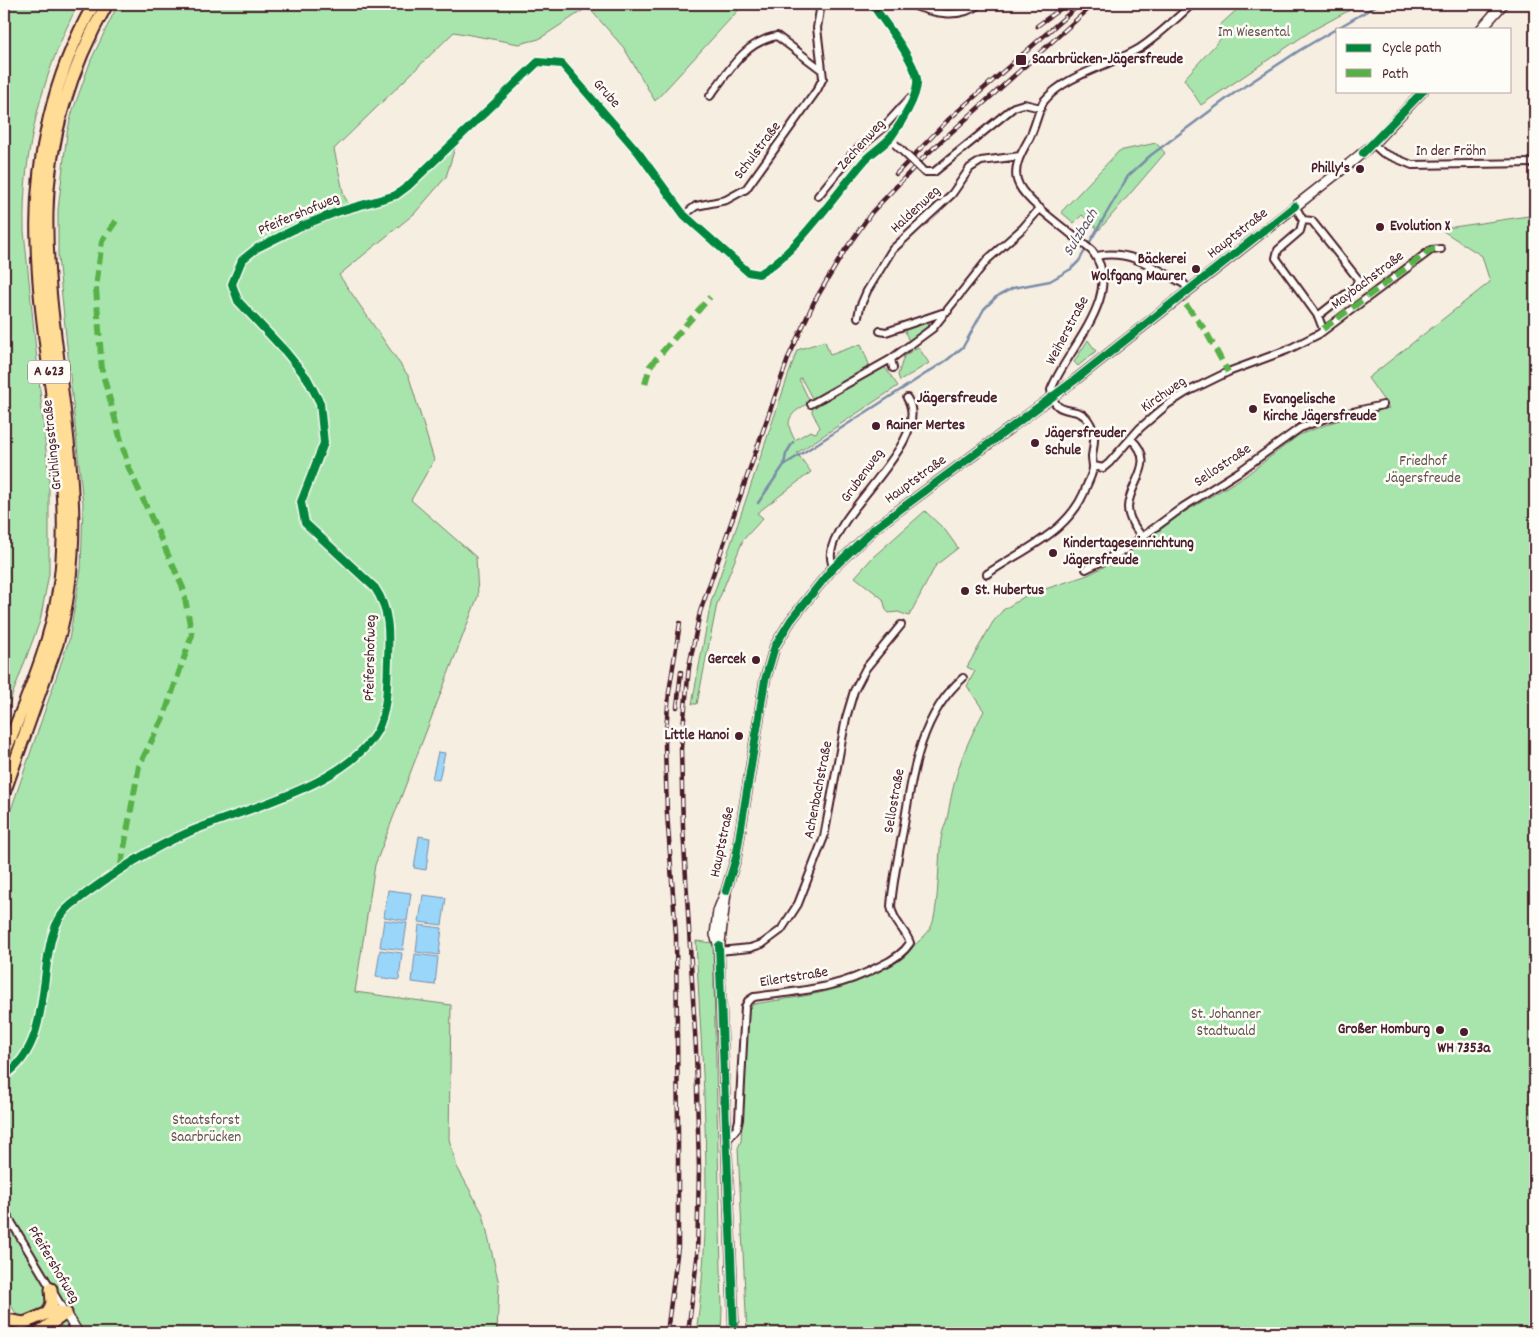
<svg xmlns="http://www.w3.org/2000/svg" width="1539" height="1337" font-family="Dekko,sans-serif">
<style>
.green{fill:#a8e5ac;stroke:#79826c}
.water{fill:#99d6fa;stroke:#798da7}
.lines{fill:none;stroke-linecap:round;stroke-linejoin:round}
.stream{stroke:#798da7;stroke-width:2.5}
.street-casing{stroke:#4a1f2b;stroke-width:10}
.secondary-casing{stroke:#4a1f2b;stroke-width:12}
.highway-casing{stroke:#4a1f2b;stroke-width:15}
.street{stroke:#fdfcf7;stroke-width:6}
.secondary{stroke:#fdfcf7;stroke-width:9}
.highway{stroke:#ffdd96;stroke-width:11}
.rail-casing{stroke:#4a1f2b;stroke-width:4.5}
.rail{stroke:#fdfcf7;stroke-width:2.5;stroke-dasharray:8;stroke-linecap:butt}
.street-bridge-casing{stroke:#4a1f2b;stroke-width:10;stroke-linecap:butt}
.street-bridge{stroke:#fdfcf7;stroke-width:6}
.quiet{stroke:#57b146;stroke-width:6;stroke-dasharray:12 6;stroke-linecap:butt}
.cycleway-casing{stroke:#fdfcf7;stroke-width:11}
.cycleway{stroke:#00873e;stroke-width:8}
.poi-dot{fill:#4a1f2b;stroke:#fdfcf7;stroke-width:2}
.labels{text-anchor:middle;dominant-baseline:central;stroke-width:5;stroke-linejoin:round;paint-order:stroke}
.shield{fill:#fdfcf7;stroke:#806168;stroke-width:1}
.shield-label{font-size:14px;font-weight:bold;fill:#4a1f2b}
.park-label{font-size:15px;fill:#62504b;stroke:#fdfcf7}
.poi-label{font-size:15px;font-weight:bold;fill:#4a1f2b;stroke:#fdfcf7;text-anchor:start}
.street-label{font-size:15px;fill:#4a1f2b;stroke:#fdfcf7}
.water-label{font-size:16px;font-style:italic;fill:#625669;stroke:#fdfcf7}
.neighbourhood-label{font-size:16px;font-weight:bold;fill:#4a1f2b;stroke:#fdfcf7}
</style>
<rect width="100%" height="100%" fill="#f7eee2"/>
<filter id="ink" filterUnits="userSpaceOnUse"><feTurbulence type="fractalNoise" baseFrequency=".02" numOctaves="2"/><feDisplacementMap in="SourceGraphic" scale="10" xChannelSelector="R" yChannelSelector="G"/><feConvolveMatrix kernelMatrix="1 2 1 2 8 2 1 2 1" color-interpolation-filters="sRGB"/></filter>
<g filter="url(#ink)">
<path class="green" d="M4 4H78C42 75 22 151 24 231L49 480V574L40 621 4 717Z
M118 4H744L655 101 624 48 588 7 539 39 519 44 454 32 334 149 344 196 351 207 396 195 457 141 446 177 415 213 339 275 409 377 434 460 411 500 476 557 478 596 375 865 355 992 451 1005 449 1139 457 1167 483 1214 499 1284 497 1333H28L4 1294V830L69 640 81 569 83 504 58 257V210L67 133 72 113 91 60Z
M1243 4H1361L1311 31 1201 105 1184 79 1224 35 1219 26Z
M1156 143 1165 153 1099 230 1082 215 1074 223 1061 212 1119 151Z
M1535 215V1333H747L738 1148 741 1141 748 1010 754 1004C816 994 862 991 911 948 919 941 930 933 933 922 939 900 938 863 941 839 942 830 947 822 948 814 955 772 964 748 984 711L967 686 975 671 967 667 993 622 1003 610 1027 595 1088 575 1125 556 1183 513 1245 476 1299 435 1336 421 1389 408 1368 378 1490 282 1482 256 1443 231 1447 228Z
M924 321 929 323V327L909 342 904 328Z
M1088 340 1096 351 1078 366 1074 362Z
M825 341 830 355 861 344 870 367 813 400 801 378 799 379 810 402C792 413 782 418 795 440L810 431 816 433 820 427 812 412 813 406 833 394 837 395 836 393 884 366 898 386 797 453 811 472 757 513 763 518 743 540 717 604 697 704H692L711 602 797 350Z
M918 347 929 363 900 381 898 375 904 356Z
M925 511 945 530 958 548 936 565 909 616 898 612 889 613 886 610 883 599 855 577 873 557Z
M696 941 713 943 722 1310 721 1333H696C715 1204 702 1071 696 941Z"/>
<path class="water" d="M438 752 445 753 439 780 432 779Z
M419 836 430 838 426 870 414 868Z
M388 890 411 893 407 921 384 917Z
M423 895 446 898 442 925 419 922Z
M384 920 407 923 403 950 380 947Z
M419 925 442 928 439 955 416 952Z
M380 950 402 953 399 980 376 977Z
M415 954 438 957 435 985 412 982Z"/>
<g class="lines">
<path class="stream" d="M784 465 786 454 793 442
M758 503 784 465 947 360 963 347 984 309 996 297 1013 288 1050 281 1071 269 1079 261 1128 176 1151 155 1233 94 1300 50 1379 4"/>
<defs>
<path id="street" d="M910 4C931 13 960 20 979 4
M710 96C729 71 744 42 777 36L822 70
M1373 144 1383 153 1412 165 1535 163
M920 168 924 172H934L1014 107 1024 104 1041 108
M818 196 854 152 881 130 909 99
M1295 206 1303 220 1300 231 1278 250 1276 258 1318 316 1323 329
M684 215 696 206 726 200 746 189 817 90 823 78 817 28 821 4
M1303 220 1312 221 1358 279 1356 286 1318 316
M1097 256C1131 249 1156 269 1184 284L1189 290
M858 317 860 307 867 291 892 250 952 194 970 168 981 161 1020 156
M880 331 886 332 948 311
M893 368 891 359 933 328 988 259 1023 228 1040 208
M811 404 891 359
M1131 439C1158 463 1129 482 1128 507 1128 519 1136 529 1143 538
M1094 466 1103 468 1109 463 1140 428 1168 404 1187 392 1228 372 1287 350 1319 334 1431 250 1441 249
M833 568C832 563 830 558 831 553 835 510 934 440 907 398
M1086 569 1123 551 1183 507 1240 471 1300 428 1326 418 1383 405
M987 574C1025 548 1072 531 1087 485 1089 480 1093 473 1093 467 1093 464 1092 460 1092 456 1094 442 1097 433 1088 420 1076 403 1055 420 1051 390 1065 351 1127 294 1092 251 1074 235 1028 204 1019 185 1011 170 1021 153 1029 139 1035 128 1039 108 1044 101 1066 74 1112 65 1140 48 1158 36 1176 19 1192 4
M719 951 750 948 762 944 781 930 798 904 824 837 846 718 854 691 866 668 901 625
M4 1076C63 1037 29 937 71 905 106 878 145 851 187 833 242 809 347 786 377 731 388 709 387 684 388 660 389 634 390 610 375 588L305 523 301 502 324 443 320 403 307 378 285 351 238 301 232 284 242 260 257 248 299 227 337 212 396 195 408 186 538 62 562 64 638 152 684 215 748 272 759 274C795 255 837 192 865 160 873 152 884 145 891 137 900 125 919 95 917 79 914 59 884 22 872 4
M727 1140 737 1128 739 1120 745 1007 748 1001 754 997C800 991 838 989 880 966 891 961 903 954 910 943 905 929 893 922 891 906 893 881 898 856 903 831 912 777 919 716 963 678
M4 1210 65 1312"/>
<path id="secondary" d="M1481 29 1503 4
M726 892 719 951 734 1333
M719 946 715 935 718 911 726 891 736 858 765 680 775 646 791 620 831 570 875 528 1075 380 1349 164 1373 144 1423 91
M66 1313 78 1333"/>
<path id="highway" d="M4 754C30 691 58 628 62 559 66 509 60 461 54 412 48 356 38 299 37 242 34 161 53 75 94 4
M4 793 57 644C99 501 44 357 47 212 48 139 71 67 107 4
M48 1313 52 1303 51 1289
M6 1320 24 1323 53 1311 66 1313
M38 1333 66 1313"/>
</defs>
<use href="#street" class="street-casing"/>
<use href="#secondary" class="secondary-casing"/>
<use href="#highway" class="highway-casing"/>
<use href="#street" class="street"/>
<use href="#secondary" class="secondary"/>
<use href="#highway" class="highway"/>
<defs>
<path id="rail" d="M1037 26 1067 4
M896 174 948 120 1080 4
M677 707 681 672
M667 1333 678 1247V1130L676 935 667 813 665 744 669 692 680 623
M688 1333 697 1259 699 1169 696 1049 683 827 681 748 689 667 700 612 789 356 814 302 845 250 872 212 927 154 1094 4"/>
</defs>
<use href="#rail" class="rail-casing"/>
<use href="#rail" class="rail"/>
<defs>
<path id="street-bridge" d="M895 144 920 168"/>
</defs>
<use href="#street-bridge" class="street-bridge-casing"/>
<use href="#street-bridge" class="street-bridge"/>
<path class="quiet" d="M116 221 102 241 96 288 102 371 128 466 183 588 192 635 164 716 139 766 120 870
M1186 305 1205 330 1228 372
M1323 329 1431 250 1441 249
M645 384 650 366 710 297"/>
<defs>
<path id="cycleway" d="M1363 153 1423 91
M726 891 736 858 765 680 775 646 791 620 831 570 875 528 1075 380 1295 206
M719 946 734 1333
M4 1076C63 1037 29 937 71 905 106 878 145 851 187 833 242 809 347 786 377 731 388 709 387 684 388 660 389 634 390 610 375 588L305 523 301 502 324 443 320 403 307 378 285 351 238 301 232 284 242 260 257 248 299 227 337 212 396 195 408 186 538 62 562 64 638 152 684 215 748 272 759 274C795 255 837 192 865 160 873 152 884 145 891 137 900 125 919 95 917 79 914 59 884 22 872 4"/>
</defs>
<use href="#cycleway" class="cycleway-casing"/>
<use href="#cycleway" class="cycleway"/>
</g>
</g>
<g class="poi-dot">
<rect x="1015" y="54" width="12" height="12" rx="2.5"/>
<circle cx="1360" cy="169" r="5"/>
<circle cx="1380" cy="227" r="5"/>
<circle cx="1196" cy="269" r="5"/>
<circle cx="1253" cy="409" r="5"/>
<circle cx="876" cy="426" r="5"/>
<circle cx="1035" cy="443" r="5"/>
<circle cx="1053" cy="553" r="5"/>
<circle cx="965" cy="591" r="5"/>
<circle cx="756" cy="660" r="5"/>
<circle cx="739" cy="736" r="5"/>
<circle cx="1440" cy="1030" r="5"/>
<circle cx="1464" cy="1032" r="5"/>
</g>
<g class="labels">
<rect class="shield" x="28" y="360.5" width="42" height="23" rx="4"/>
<g class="shield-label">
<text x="49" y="372">A 623</text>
</g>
<g class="park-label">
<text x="1254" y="33">Im Wiesental</text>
<text x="1423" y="462">Friedhof<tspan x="1423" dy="17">Jägersfreude</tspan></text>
<text x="1226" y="1015">St. Johanner<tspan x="1226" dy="17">Stadtwald</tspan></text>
<text x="206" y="1121">Staatsforst<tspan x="206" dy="17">Saarbrücken</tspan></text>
</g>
<g class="poi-label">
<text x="1032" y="60">Saarbrücken-Jägersfreude</text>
<text x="1350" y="169" text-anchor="end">Philly's</text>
<text x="1390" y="227">Evolution X</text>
<text x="1186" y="260" text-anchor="end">Bäckerei<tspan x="1186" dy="17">Wolfgang Maurer</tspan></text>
<text x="1263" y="400">Evangelische<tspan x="1263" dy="17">Kirche Jägersfreude</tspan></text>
<text x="886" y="426">Rainer Mertes</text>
<text x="1045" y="434">Jägersfreuder<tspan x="1045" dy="17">Schule</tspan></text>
<text x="1063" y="544">Kindertageseinrichtung<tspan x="1063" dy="17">Jägersfreude</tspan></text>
<text x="975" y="591">St. Hubertus</text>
<text x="746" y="660" text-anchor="end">Gercek</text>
<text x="729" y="736" text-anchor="end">Little Hanoi</text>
<text x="1430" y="1030" text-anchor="end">Großer Homburg</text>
<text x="1464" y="1049" text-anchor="middle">WH 7353a</text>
</g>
<g class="street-label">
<text transform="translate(606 94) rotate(49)">Grube</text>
<text transform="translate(862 145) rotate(-48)">Zechenweg</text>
<text transform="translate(758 151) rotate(-53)">Schulstraße</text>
<text x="1451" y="152">In der Fröhn</text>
<text transform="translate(916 210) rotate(-43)">Haldenweg</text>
<text transform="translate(299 215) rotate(-23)">Pfeifershofweg</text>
<text transform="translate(1238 234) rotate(-38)">Hauptstraße</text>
<text transform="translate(1368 281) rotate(-37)">Maybachstraße</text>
<text transform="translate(1068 331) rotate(-62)">Weiherstraße</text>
<text transform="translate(1164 395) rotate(-35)">Kirchweg</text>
<text transform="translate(53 445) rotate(-96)">Grühlingsstraße</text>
<text transform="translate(1223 466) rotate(-34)">Sellostraße</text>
<text transform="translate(863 476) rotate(-54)">Grubenweg</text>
<text transform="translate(916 480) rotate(-36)">Hauptstraße</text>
<text transform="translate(371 658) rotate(-89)">Pfeifershofweg</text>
<text transform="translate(819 790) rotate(-79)">Achenbachstraße</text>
<text transform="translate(895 801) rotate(-80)">Sellostraße</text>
<text transform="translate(723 842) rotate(-78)">Hauptstraße</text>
<text transform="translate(794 978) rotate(-9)">Eilertstraße</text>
<text transform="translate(53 1265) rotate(59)">Pfeifershofweg</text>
</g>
<g class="water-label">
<text transform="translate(1081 233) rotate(-58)">Sulzbach</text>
</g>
<g class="neighbourhood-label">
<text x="957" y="398">Jägersfreude</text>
</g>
</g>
<rect width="1539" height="1337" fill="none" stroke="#fdfcf7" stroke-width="20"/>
<rect x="10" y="10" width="1519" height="1317" fill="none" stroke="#4a1f2b" stroke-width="2" filter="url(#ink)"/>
<rect x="1336" y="28" width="175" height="65" fill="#fdfcf7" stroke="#b5a4a5"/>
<rect x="1346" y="44" width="25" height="8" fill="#00873e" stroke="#b5a4a5"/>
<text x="1382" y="52" font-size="15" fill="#4a1f2b">Cycle path</text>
<rect x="1346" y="69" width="25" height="8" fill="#57b146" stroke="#b5a4a5"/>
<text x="1382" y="78" font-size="15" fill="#4a1f2b">Path</text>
</svg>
